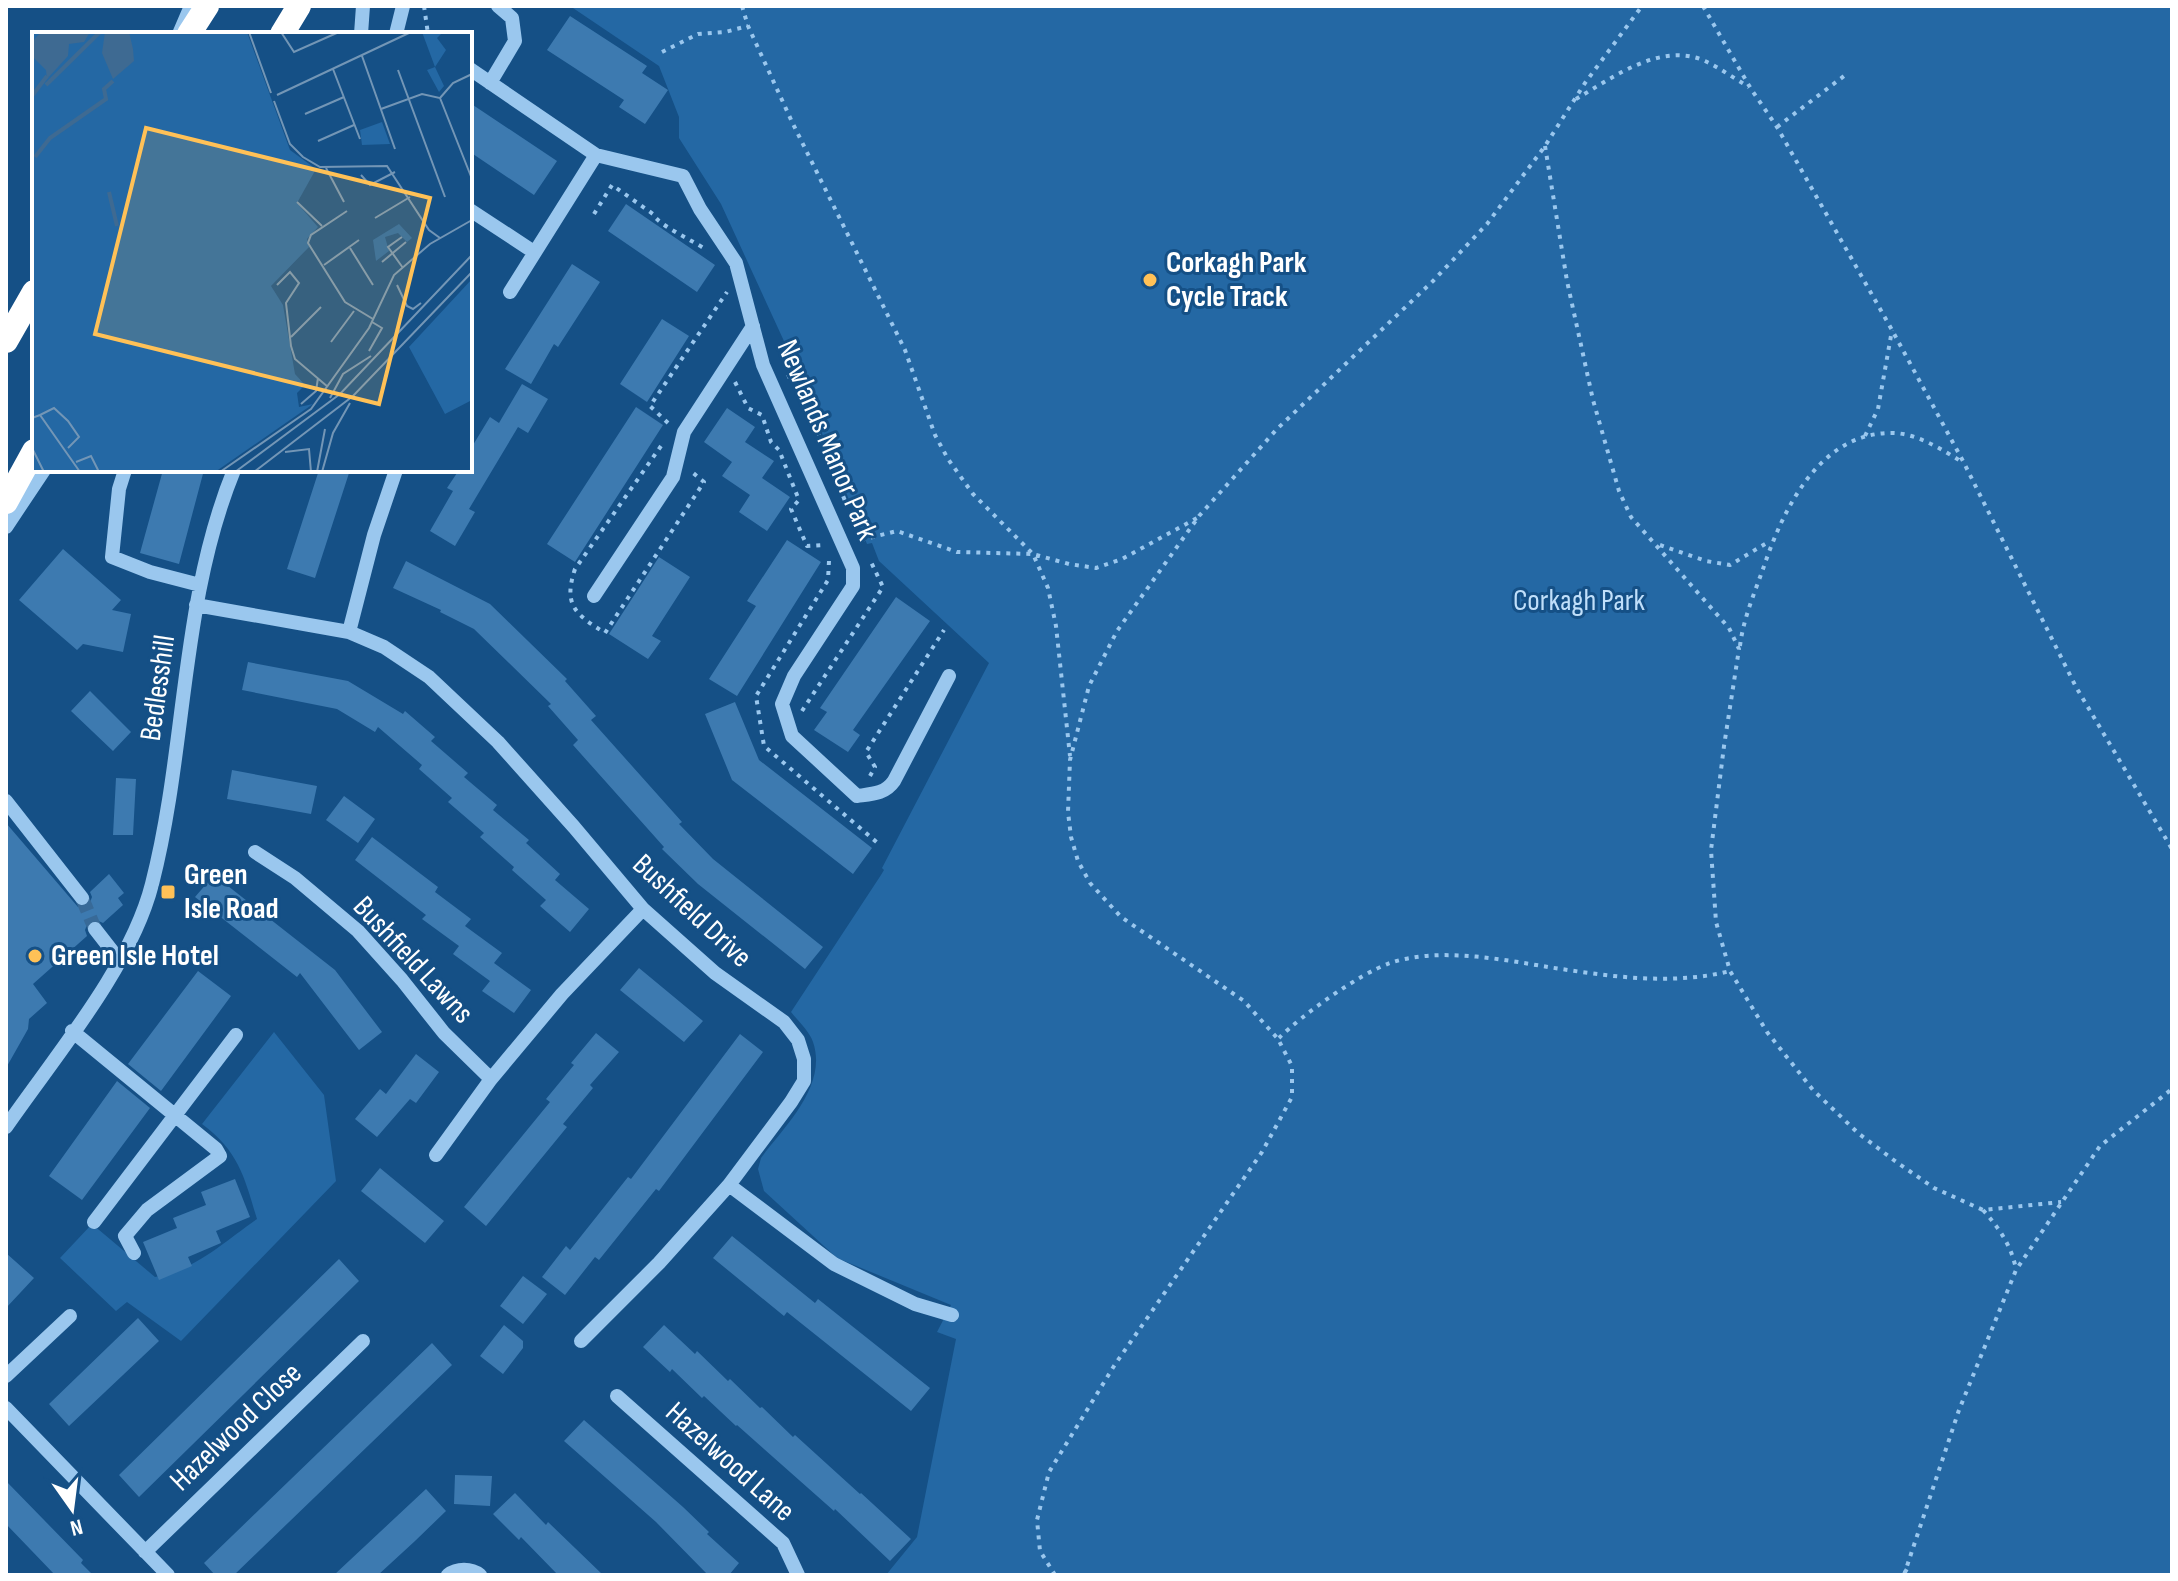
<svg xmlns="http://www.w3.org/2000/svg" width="2178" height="1581" font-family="'Sofia Sans Condensed',sans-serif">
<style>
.green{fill:#2468a4}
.building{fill:#3d7ab0}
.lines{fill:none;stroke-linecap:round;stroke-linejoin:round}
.minor-tunnel{stroke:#386a98;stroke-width:14;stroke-dasharray:14 7;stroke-linecap:butt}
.path{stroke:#9ac7ee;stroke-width:4;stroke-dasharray:4 6;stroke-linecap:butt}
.minor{stroke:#9ac7ee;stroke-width:14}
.highway{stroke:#fff;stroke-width:24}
.poi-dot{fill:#ffc157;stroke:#155086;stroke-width:3}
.labels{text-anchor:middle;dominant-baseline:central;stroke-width:6;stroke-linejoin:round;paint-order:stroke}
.poi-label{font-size:30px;font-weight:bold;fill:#fff;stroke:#155086;text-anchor:start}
.street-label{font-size:30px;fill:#fff;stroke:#155086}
.park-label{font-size:30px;fill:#c0dffa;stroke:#155086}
.inset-river{fill:none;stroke:#3e6a92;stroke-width:4}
.inset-road{fill:none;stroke:#7396b6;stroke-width:2}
.view{fill:#ffc157;fill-opacity:0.15;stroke:#ffc157;stroke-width:4}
.inset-edge{fill:none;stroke:#fff;stroke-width:4}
</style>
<rect width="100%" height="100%" fill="#155086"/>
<path class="green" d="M570 6H2172V1575H886L917 1537 956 1339 937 1332 951 1305 837 1258 764 1191 758 1169 761 1158C784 1127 828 1086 813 1042 810 1032 798 1021 791 1012L881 875 884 870 882 868 989 663 879 561 872 543 867 544 789 352 721 204 679 138V117L659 66Z
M274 1032 324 1095 336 1181 181 1341 127 1302 116 1311 60 1258 92 1224 155 1277C194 1271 225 1241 257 1219 244 1176 239 1152 202 1124Z"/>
<path class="building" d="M570 16 647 66 642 73 668 90 645 124 619 107 624 100 547 50Z
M470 103 557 161 534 195 470 152Z
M626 204 715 265 697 292 608 231Z
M572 264 600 282 558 347 554 344 531 384 505 369Z
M662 319 689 336 647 402 620 384Z
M522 384 548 399 528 433 518 427 469 509 475 512 455 546 430 531 453 491 447 488 459 470H470V450L490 417 499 423Z
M636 407 663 425 575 562 547 544Z
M727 408 755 427 745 442 774 461 762 478 790 497 767 531 739 512 750 495 722 476 732 462 704 442Z
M163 470H204L179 564 140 553Z
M319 470H350L315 578 287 569Z
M787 540 821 562 737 696 709 679 756 606 747 601Z
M63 549 121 600 112 610 131 614 123 652 83 644 77 650 19 600Z
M659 557 690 577 652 636 661 641 648 659 609 634Z
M406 561 490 604 567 679 565 681 596 716 591 720 682 822 679 824 713 859 823 947 805 969 698 884 662 849 664 847 573 745 578 740 548 706 551 704 474 629 440 612 441 610 393 588Z
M896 597 930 621 853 730 860 735 848 752 814 730 827 712 820 708Z
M248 662 348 681 403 714 405 711 435 737 431 741 468 773 464 777 497 805 493 810 529 840 526 843 560 874 555 880 589 909 570 932 540 906 546 900 512 870 514 867 480 837 484 833 448 802 452 798 419 769 422 765 378 727 375 732 337 709 242 690Z
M90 691 131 732 113 751 71 711Z
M735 702 759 760 872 848 853 874 732 780 705 714Z
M232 770 317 786 311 814 227 799Z
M116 778 136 779 133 835H113Z
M344 796 375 819 358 843 326 820Z
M6 823 78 907 89 905 92 897 90 892 109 874 124 893 118 898 123 905 103 923 94 919 88 922 85 930 87 936 33 984 47 1003 29 1019 28 1029 6 1068Z
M372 837 438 887 435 892 471 919 465 926 502 953 494 963 531 990 514 1013 482 991 490 981 453 954 459 946 422 919 426 915 355 860Z
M214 875 335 970 382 1032 359 1050 300 973 297 977 195 897Z
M639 968 703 1021 684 1042 620 990Z
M198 971 231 996 161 1091 128 1064Z
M596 1033 619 1052 590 1085 593 1088 563 1124 567 1127 486 1226 464 1207 550 1102 546 1099 574 1065 571 1063Z
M740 1034 763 1052 659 1191 656 1189 599 1260 595 1257 565 1295 542 1277 566 1246 570 1250 628 1177 631 1179Z
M416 1054 439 1072 416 1103 410 1099 377 1137 355 1119 380 1089 386 1094Z
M117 1081 150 1108 82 1200 49 1176Z
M380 1168 444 1221 425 1243 361 1191Z
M235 1179 250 1217 216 1231 221 1243 188 1257 192 1266 159 1280 143 1242 177 1228 173 1218 206 1205 201 1192Z
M732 1236 815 1303 818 1299 930 1388 911 1411 787 1312 784 1316 713 1258Z
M6 1253 34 1278 6 1308Z
M339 1259 359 1281 139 1497 119 1475Z
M523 1276 547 1294 523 1324 500 1306Z
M138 1318 159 1341 69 1426 49 1404Z
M504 1325 523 1341V1348L503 1374 480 1356Z
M664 1325 695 1354 697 1351 728 1381 730 1379 760 1408 762 1407 793 1437 795 1435 860 1494 861 1493 911 1539 890 1561 835 1509 834 1511 737 1425 736 1426 704 1396 702 1398 672 1369 670 1372 643 1347Z
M432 1343 452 1365 234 1575H215L204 1563Z
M584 1420 683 1507 709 1532 707 1534 739 1563 729 1575H708L656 1522 564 1441Z
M455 1475 492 1476 490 1506 454 1504Z
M6 1481 83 1560 81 1563 93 1575H55L6 1524Z
M426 1489 446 1511 415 1541 378 1575H334Z
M515 1493 546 1525 548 1522 603 1575H558L521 1537 519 1540 493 1514Z"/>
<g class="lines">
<path class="minor-tunnel" d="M82 898 95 929"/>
<path class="path" d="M424 6 428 34
M742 6 748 26 793 124 905 350 935 435 948 459 973 494 1033 554 1048 588 1056 626 1070 756
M1703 6 1751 89 1777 127 1892 330 1964 463 2076 687 2172 849
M662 52 698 34 725 32 748 26
M1576 99C1612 78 1661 41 1705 61 1720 68 1735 79 1749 87
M1777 127 1844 76
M1545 146 1567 281 1593 400 1619 491 1631 517 1729 628 1739 649 1724 746 1711 850 1716 922 1730 971 1767 1032 1813 1090 1858 1133 1895 1161 1934 1188 1983 1210 2061 1202
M594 214 612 185 653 214C658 225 692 240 705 249
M787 377 795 374 847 506
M735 382 748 408 762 415 771 442 779 450 799 500 791 509 807 546 823 545
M668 423 650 406 727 292
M1865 436 1878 409 1892 330
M661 446 575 569C563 605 575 614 605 633L704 482 692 472
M861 540 897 531 957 552 1033 554 1069 564 1096 568 1122 559 1197 518
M1660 545 1706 561 1730 565 1770 541
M829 561 828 580 756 696 764 746 880 845
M1740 646C1743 620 1754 594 1763 569 1783 509 1820 431 1894 433 1918 434 1943 450 1962 462
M802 711 883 587 871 562
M870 776 875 767 866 752 944 630
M1279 1038C1302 1015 1359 974 1390 963 1437 947 1500 959 1548 967 1607 976 1671 986 1730 971
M1983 1210C1999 1228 2011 1245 2016 1269
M1904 1570 1913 1575
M1055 1575 1040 1551 1037 1520 1049 1472 1114 1366 1262 1152 1292 1097V1066L1278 1039 1244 1001 1121 917 1090 883 1078 861 1071 837 1068 812 1070 760 1089 686 1117 631 1199 516 1277 429 1433 281 1487 224 1545 146 1585 83 1642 6
M1904 1575 1959 1410 2016 1270 2100 1146 2172 1089"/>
<path class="minor" d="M179 34 191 6
M361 34 363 6
M396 34 403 6
M470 69 596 155 683 176 700 209 736 263 763 365 853 568V586L794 676 782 704 792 736 857 796C872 794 885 794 894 781L949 676
M490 83 515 41 512 18 498 6
M470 210 534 252
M510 292 596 155
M125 470 119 489 112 557 150 572 200 585
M6 527 44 470
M594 596 673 477 684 432 753 326
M196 605 349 632 384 647 429 677 498 742 574 827 643 909 715 973 784 1022 798 1040 804 1059V1081L791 1102 729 1185 659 1263 581 1341
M349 632 374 535 396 470
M6 801 82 898
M255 852 295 878 358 931 402 980 444 1033 491 1079
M95 929 120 961
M72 1031 216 1149 220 1156 147 1210 125 1236 134 1253
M6 1127C55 1056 131 967 152 884 187 748 180 602 234 470
M436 1155 491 1079 562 994 643 909
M729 1185 834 1264 915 1304 952 1315
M94 1222 236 1035
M6 1376 70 1316
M617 1396 783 1543 798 1575
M6 1408 168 1575
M145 1552 363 1341
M448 1575C457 1568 471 1568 480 1575"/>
<path class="highway" d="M189 34 207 6
M282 34 299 6
M6 341 34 292
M6 502 34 451"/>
</g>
<g class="poi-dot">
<circle cx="1150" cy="280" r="8"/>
<rect x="160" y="884" width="16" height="16" rx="4"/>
<circle cx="35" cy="956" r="8"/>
</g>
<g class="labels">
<g class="poi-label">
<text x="1166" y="263">Corkagh Park<tspan x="1166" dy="34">Cycle Track</tspan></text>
<text x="184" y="875">Green<tspan x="184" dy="34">Isle Road</tspan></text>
<text x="51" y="956">Green Isle Hotel</text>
</g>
<g class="street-label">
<text transform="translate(827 440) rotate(67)">Newlands Manor Park</text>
<text transform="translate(158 688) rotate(-82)">Bedlesshill</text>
<text transform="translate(692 911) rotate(43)">Bushfield Drive</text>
<text transform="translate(413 960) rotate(47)">Bushfield Lawns</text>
<text transform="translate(236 1427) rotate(-44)">Hazelwood Close</text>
<text transform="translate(730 1462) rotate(42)">Hazelwood Lane</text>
</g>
<g class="park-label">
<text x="1579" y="601">Corkagh Park</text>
</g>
</g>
<g transform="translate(32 32)">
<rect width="440" height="440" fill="#155086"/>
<path d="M0 0H215L258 118 284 137 265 171 286 195 275 207 277 215 239 254 251 273 263 342 273 353 265 361 267 375 281 372 183 440H0ZM390 0H411L405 6 414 18 403 35 412 54 407 60 395 38 403 35ZM350 90 358 112 330 113 328 98ZM367 192 380 206 375 210 366 201 353 205 357 219 344 229 341 208ZM440 247V368L413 382 377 315Z" fill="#2468a4"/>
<path d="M9 0 21 2 58 0 52 10 37 12 36 24 15 47 14 38 0 24V10ZM73 0H97L101 17 102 29 81 47 70 21Z" fill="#3e6a92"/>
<path class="inset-river" d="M14 53 68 0M0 64 15 44M3 125 18 106 74 67 72 57 81 49M77 160 85 194"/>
<path class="inset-road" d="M217 0 239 61M249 0 262 20 307 0M330 24 363 117M301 37 328 107M366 38 413 165M245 63 379 0M408 66 421 51 440 42M242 69 258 112 271 125 288 135 355 134 397 198 408 206M349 77 390 62 408 66 440 147M273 82 312 65M286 109 322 93M294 136 312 170M329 143 338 153 363 140M265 170 290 194M315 179 279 203 276 211 313 270 341 287M343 186 378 165M370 205 356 215 371 236M318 216 341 253M350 230 374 210M292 233 327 208M245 253 258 240 267 251 254 271 259 314 263 327 296 355M365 253 375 274 381 277 389 271M259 305 289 275M299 310 322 279M337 319 350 296 340 290M298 366 311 342 339 324M269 372 284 359 286 346M8 383 22 376 36 389 47 405 36 416M0 386 8 383 48 440M0 416 12 440M253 420 277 417 279 440M44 430 59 424 67 440M188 440 279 377 337 296 362 243 398 212 440 188M203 440 308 362 440 223M222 440 321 364 440 240M285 440 293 397M290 440 301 401 318 371"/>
<path class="view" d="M114 96 398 166 347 372 63 302Z"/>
<rect width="440" height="440" class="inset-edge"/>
</g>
<rect width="2178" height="1581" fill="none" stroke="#ffffff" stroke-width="16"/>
<g transform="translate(72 1509) rotate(166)" stroke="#155086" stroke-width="6" paint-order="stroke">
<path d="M0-6L14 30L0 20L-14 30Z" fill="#ffffff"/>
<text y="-12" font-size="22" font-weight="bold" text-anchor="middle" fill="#ffffff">N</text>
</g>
</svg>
